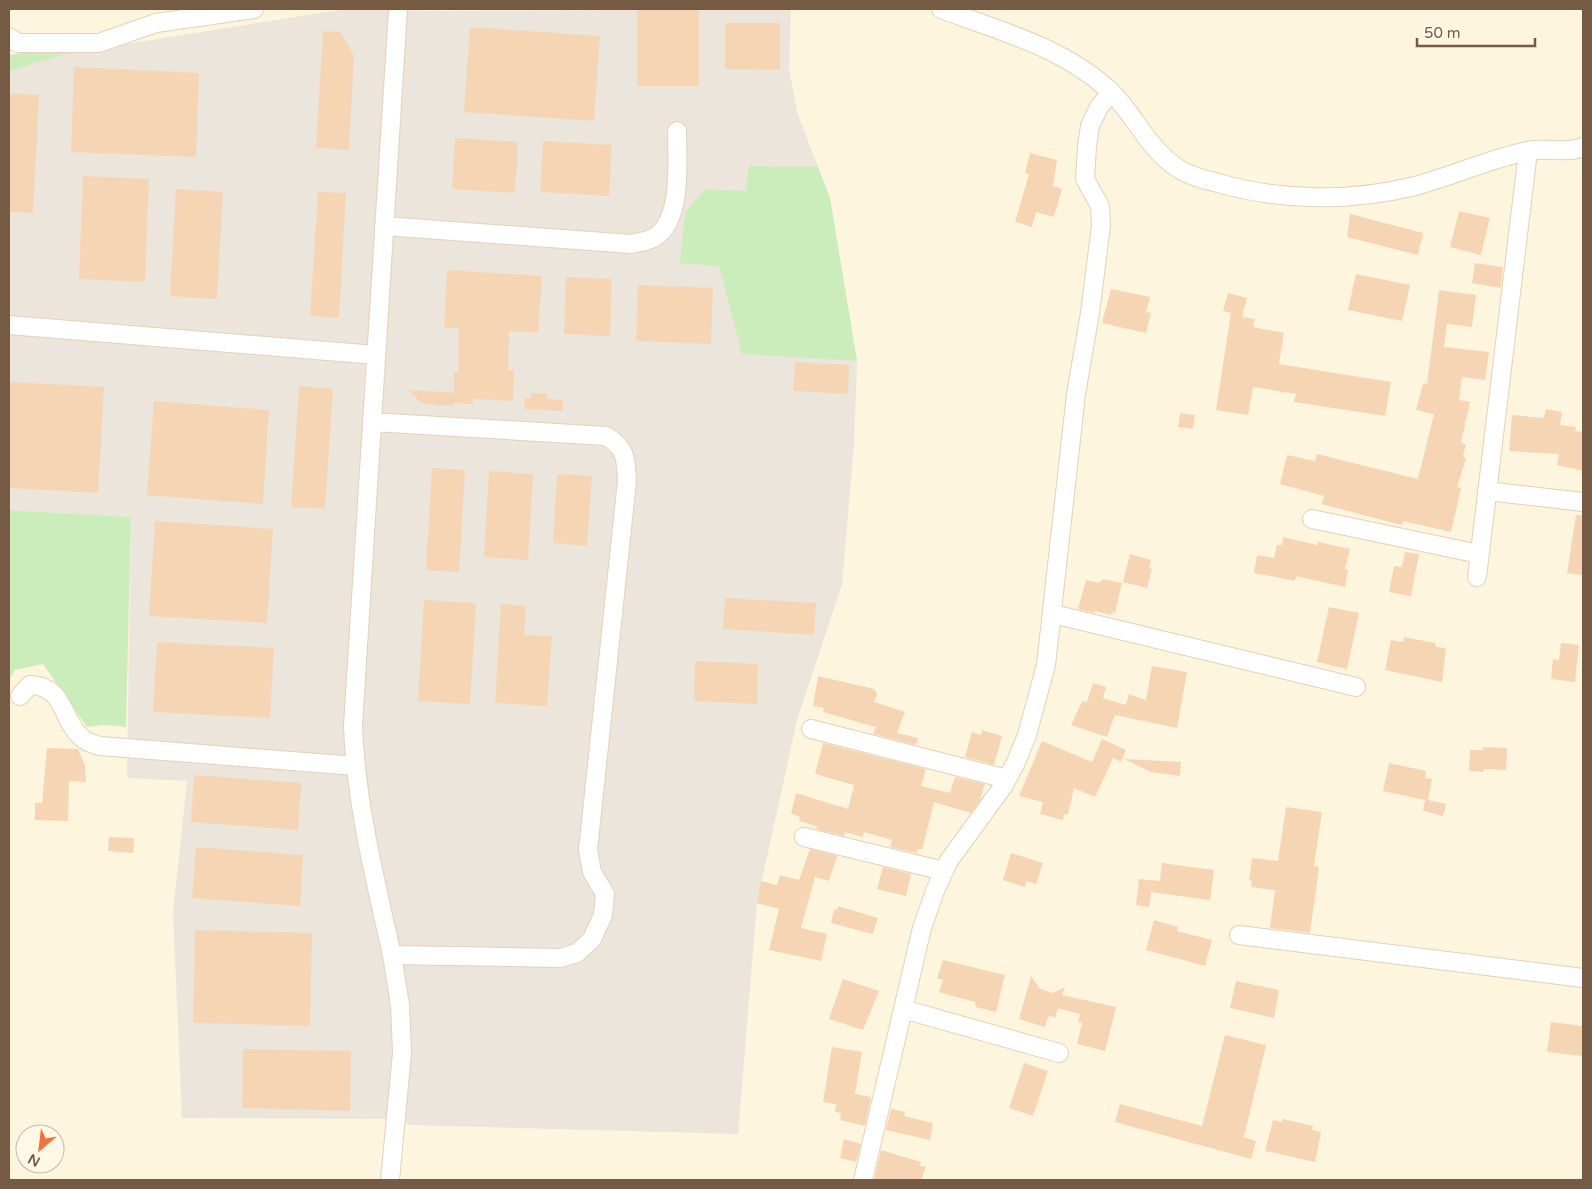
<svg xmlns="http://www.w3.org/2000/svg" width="1592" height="1189" font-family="'Varela Round',sans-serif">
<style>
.industrial{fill:#ece5db}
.green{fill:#cbedbc}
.building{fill:#f6d5b4}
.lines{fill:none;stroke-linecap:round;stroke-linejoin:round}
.street-casing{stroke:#e3d1ba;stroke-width:20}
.street{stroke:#fff;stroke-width:18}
</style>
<rect width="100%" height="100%" fill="#fef5df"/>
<path class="industrial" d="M345 9 442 11 791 9 789 69 798 115 830 198 857 361 854 445 842 584 797 720 757 903 738 1134 412 1125 386 1119 182 1118 173 913 187 781 127 778 131 517 9 510V71L70 53Z"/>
<path class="green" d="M58 48 70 53 9 71V55Z
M749 166 818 167 830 198 857 361 742 354 719 266 680 263 685 213 705 189 746 191Z
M9 510 131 517 126 727 105 725 87 727 43 664 15 670 9 680Z"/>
<path class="building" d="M637 9H699V86H637Z
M725 23H780V70L725 69Z
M470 27 600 36 594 121 464 112Z
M323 31 341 32 354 56 349 150 316 148Z
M74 67 199 73 196 157 71 152Z
M9 93 39 95 33 213 9 212Z
M455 138 518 142 515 193 452 189Z
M543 141 612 145 609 196 540 192Z
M1030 153 1057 160 1053 186 1062 189 1054 217 1036 212 1032 227 1015 222 1029 174 1025 173Z
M83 176 149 179 145 282 79 279Z
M176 189 223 192 217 299 170 296Z
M318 192 346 193 339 318 310 316Z
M1459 211 1490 218 1481 255 1450 247Z
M1350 214 1423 233 1418 255 1347 237Z
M1475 263 1503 267 1501 288 1472 283Z
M447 270 542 276 538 333 509 331 508 370H514L513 401 473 399V404L453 403V406L427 404 420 402 409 390 454 393V372H458L459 328H444Z
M1356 274 1410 285 1402 321 1348 310Z
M566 277 612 279 610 336 564 334Z
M638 285 713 288 711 344 636 341Z
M1111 289 1150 297 1146 312 1151 313 1146 333 1102 323Z
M1439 290 1476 295 1472 327 1447 324 1444 347 1489 352 1485 380 1462 377 1459 400 1470 402 1461 443 1466 444 1463 456 1466 459 1457 487 1461 488 1451 532 1403 521 1402 525 1367 516 1322 504 1324 496 1280 484 1287 455 1315 461 1317 454 1418 479 1434 414 1416 410 1423 383 1427 384Z
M1228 293 1247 298 1242 317 1255 319 1253 327 1284 333 1279 364 1391 382 1385 416 1294 402 1296 394 1253 387 1248 415 1216 410 1231 313 1223 311Z
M795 362 849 365 848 394 793 391Z
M10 382 104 387 98 493 9 488Z
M299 386 333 389 325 509 291 507Z
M531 393 547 394V399L563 400V411L524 409 525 398H531Z
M154 401 269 410 263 504 147 495Z
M1546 409 1562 412 1560 425 1576 427 1575 431 1583 432V471L1557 465 1559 454 1509 451 1512 415 1544 418Z
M1180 413 1195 415 1193 429 1178 427Z
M432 468 465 470 459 572 426 570Z
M489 471 533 474 528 560 484 557Z
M557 474 592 476 587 546 553 543Z
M1576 515H1583V575L1567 573Z
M155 521 273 529 267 623 149 616Z
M1283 537 1317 545 1318 542 1350 549 1345 569 1348 570 1345 587 1296 576 1295 581 1254 573 1257 555 1274 558 1277 545H1282Z
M1405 552 1419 554 1411 596 1389 592 1394 566 1402 567Z
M1130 554 1151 560 1149 568 1152 569 1147 588 1123 582Z
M1103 579 1122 583 1115 613 1112 612 1111 615 1095 611V613L1078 609 1086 580 1099 583Z
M725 598 816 603 814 635 723 629Z
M424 600 476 603 470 704 418 701Z
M501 604 526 606 524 635 552 636 547 706 495 703Z
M1329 607 1359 613 1347 669 1317 662Z
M1404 637 1435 643 1436 647 1446 648 1442 682 1385 670 1391 640 1403 642Z
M157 642 274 648 270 718 153 712Z
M1561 643 1579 645 1575 682 1551 679 1553 659 1559 660Z
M695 661 758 664 757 704 694 701Z
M1152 666 1187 672 1177 728 1115 715 1107 737 1071 725 1082 701 1087 702 1093 683 1106 687 1103 698 1126 705 1129 694 1146 700Z
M818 676 874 689 877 694 874 702 905 712 897 733 918 738 916 745 873 734 876 727 823 712 824 708 813 706Z
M982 730 1002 736 994 765 965 757 972 732 981 735Z
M1102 739 1126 750 1121 762 1113 758 1095 797 1074 788 1068 814H1064L1063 820 1040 814 1043 802 1019 796 1042 741 1092 762Z
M823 743 926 769 921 786 950 793 955 777 985 784 980 800 971 813 934 802 922 850 918 849 916 853 890 847 892 840 864 832 863 837 845 832 844 836 816 829 817 826 799 821 800 817 791 814 796 793 848 809 854 785 815 774Z
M1483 747 1507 748 1506 770 1484 769 1483 772 1469 771 1470 750H1483Z
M47 748 78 749 85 765 86 782 69 781 68 821 35 820V803H42Z
M1124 759 1181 762 1180 776 1151 772Z
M1389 763 1426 771 1425 778 1432 779 1428 800 1446 804 1443 816 1423 811 1425 800 1383 791Z
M194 775 301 783 298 830 191 822Z
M1286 807 1322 812 1314 866 1319 867 1310 933 1270 928 1275 890 1251 887 1252 881 1249 880 1252 858 1278 861Z
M109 837 134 838 133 853 108 851Z
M196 847 303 855 300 906 192 898Z
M810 849 837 856 829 881 815 877 801 928 827 934 821 961 769 950 779 909 757 903 761 881 777 885 780 875 799 880Z
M1011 853 1043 863 1036 884 1026 881 1025 887 1003 880Z
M1162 863 1214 870 1210 900 1151 892 1149 907 1136 905 1139 879 1160 881Z
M883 867 911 874 906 896 877 889Z
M838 906 878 918 873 934 831 923 834 909 837 910Z
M1154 920 1178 927 1177 931 1212 940 1205 966 1146 950Z
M195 930 312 933 310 1026 193 1023Z
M943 960 1005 975 996 1012 976 1007 975 1002 939 992 943 980 937 978Z
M1031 976 1039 988 1053 993 1065 987 1062 995 1116 1007 1105 1051 1077 1044 1082 1023 1078 1022 1080 1014 1058 1008 1055 1018 1049 1015 1045 1027 1019 1019Z
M843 979 879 991 863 1030 829 1019Z
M1236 981 1279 990 1274 1018 1230 1008Z
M1551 1022 1583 1026V1056L1547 1052Z
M1225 1035 1266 1045 1244 1137 1256 1141 1251 1159 1115 1122 1120 1104 1202 1126Z
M832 1047 862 1052 855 1094 871 1097 865 1126 840 1120 841 1113 835 1112 836 1104 823 1102Z
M243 1049 351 1051 350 1111 242 1108Z
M1024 1063 1048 1071 1033 1116 1009 1108Z
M891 1109 905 1112 904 1116 933 1123 930 1140 886 1130Z
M1283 1119 1313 1126 1312 1130 1321 1132 1315 1162 1265 1151 1273 1120 1281 1122Z
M844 1139 861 1144 856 1162 840 1158Z
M881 1150 921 1162 920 1166 926 1167 921 1180H874Z"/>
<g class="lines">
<defs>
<path id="street" d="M941 9C1000 31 1062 47 1109 90 1135 114 1148 150 1179 169 1190 176 1205 180 1218 183 1281 201 1351 202 1415 186 1453 176 1489 159 1527 151 1545 147 1567 154 1583 147
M9 37 18 43H99L156 23 254 9
M384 226 631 244C641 242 652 241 660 233 682 212 677 160 677 131
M9 325 376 355
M372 422 606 436C626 448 626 458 627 481L588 850 592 872 605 894 603 915 592 939 577 953 560 958 392 955C375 879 356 804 353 726L398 9
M1487 491 1583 502
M1312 519 1479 554
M1477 577 1528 151
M1053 614 1356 687
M20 696 30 685C66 686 61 721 82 738 87 743 94 744 100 746L355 766
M811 729 1007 779
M804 837 944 871
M1239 935 1583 978
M903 1009 1059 1053
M390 1180 402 1053 400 1005 392 955
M863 1180 922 928 935 891 948 862 1004 785 1016 762 1027 735 1046 665 1076 394 1090 313 1101 225 1100 206 1085 179 1087 146 1090 126 1099 107 1111 92"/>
</defs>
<use href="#street" class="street-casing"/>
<use href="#street" class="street"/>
</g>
<rect width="1592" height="1189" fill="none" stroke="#765b44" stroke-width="20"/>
<g transform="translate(40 1149) rotate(208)"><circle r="24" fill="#fff8e7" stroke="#c8b9a6"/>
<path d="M0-4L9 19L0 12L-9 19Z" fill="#f47438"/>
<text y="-8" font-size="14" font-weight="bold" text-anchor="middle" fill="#765b44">N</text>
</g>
<path d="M1417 38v8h118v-8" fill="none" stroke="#765b44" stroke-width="2.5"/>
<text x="1424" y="38" font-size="15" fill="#765b44" stroke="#fff8e7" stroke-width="4" paint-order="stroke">50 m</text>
</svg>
